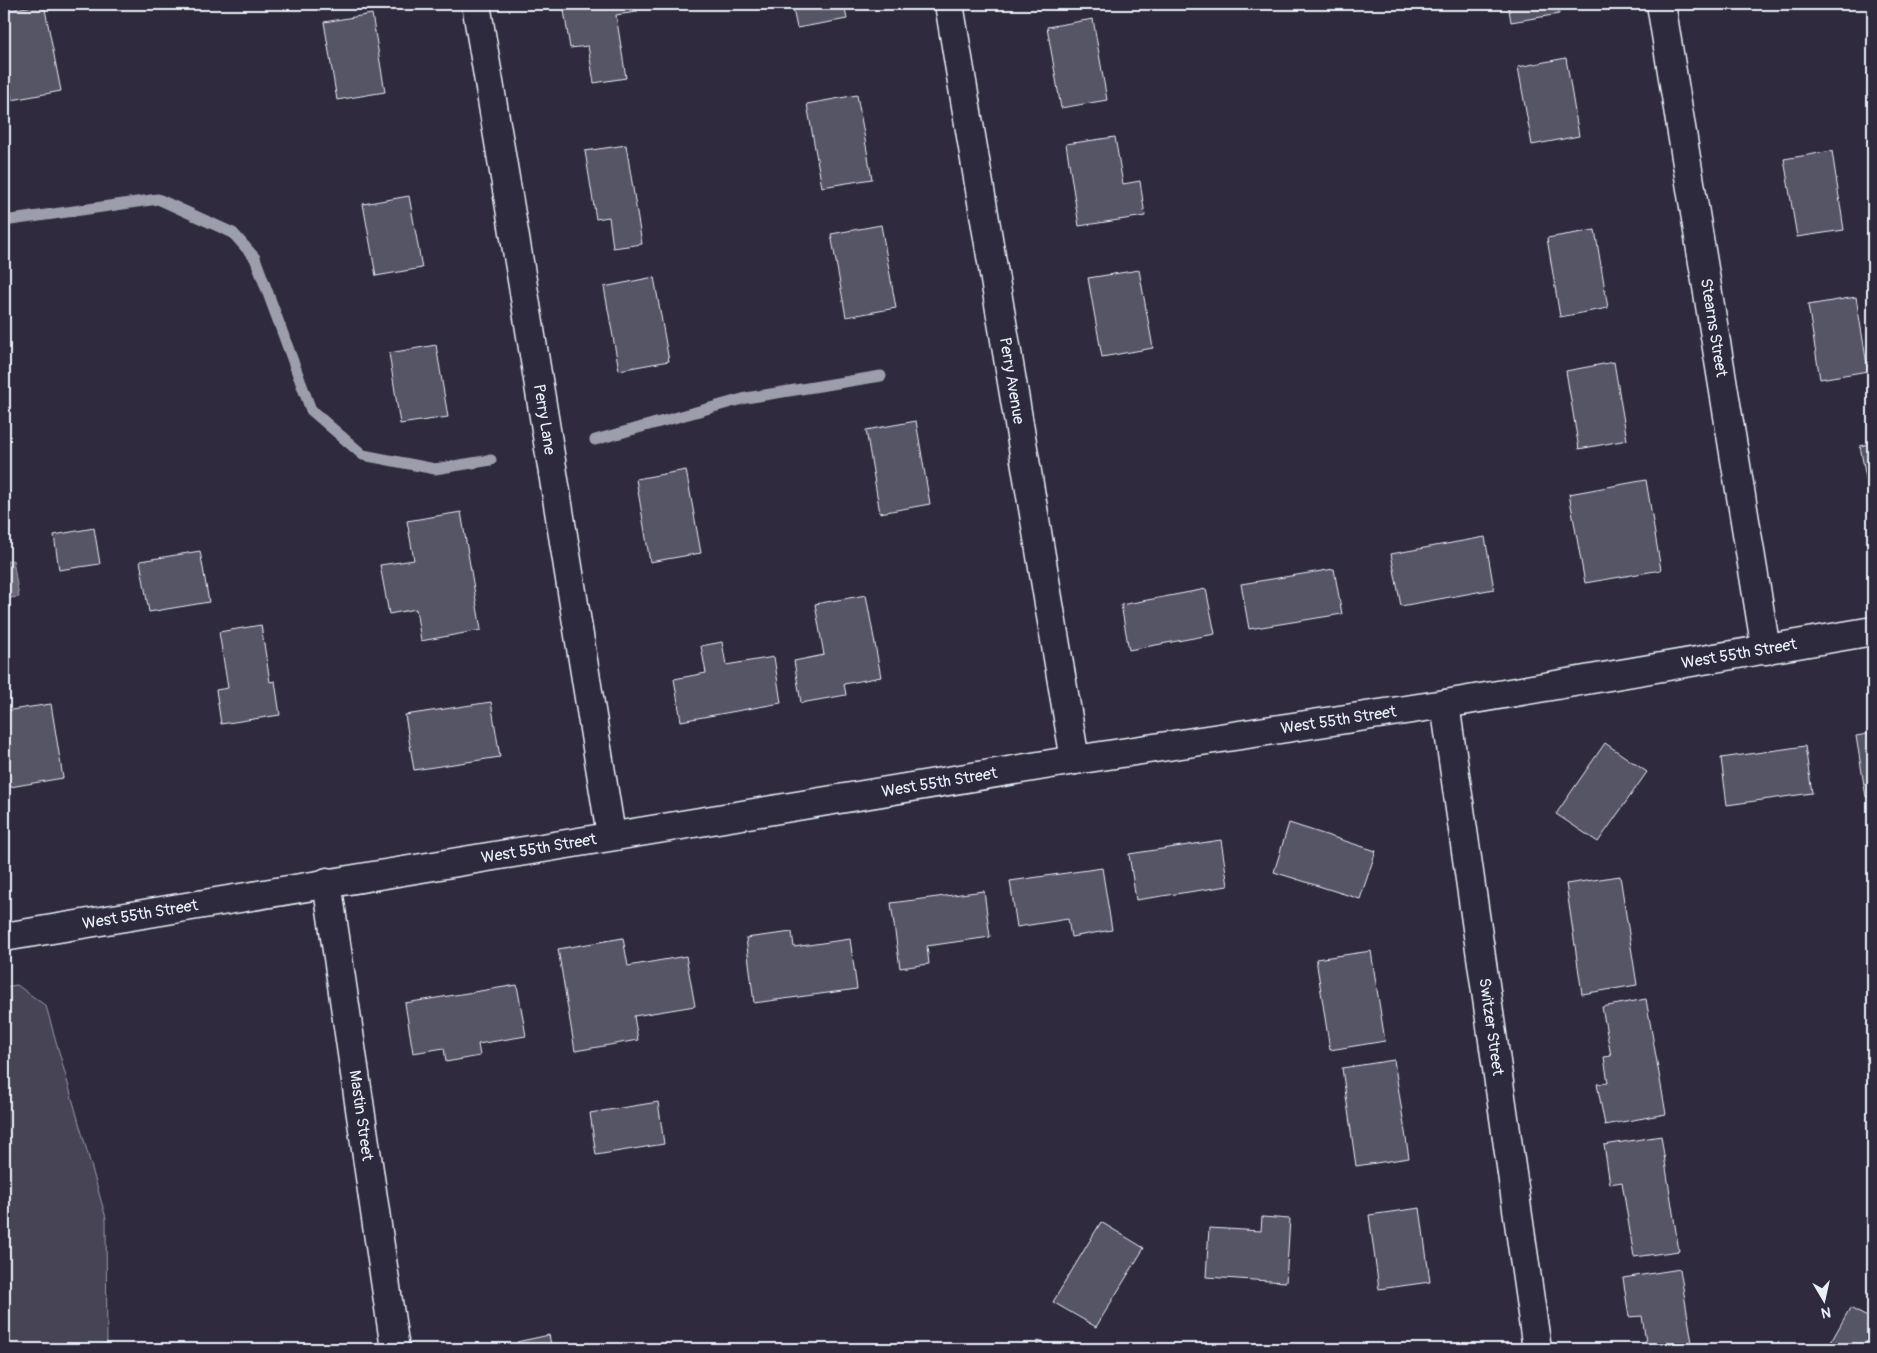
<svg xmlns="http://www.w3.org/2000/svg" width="1877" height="1353" font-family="Pangolin,sans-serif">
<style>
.green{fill:#464455;stroke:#979aa6}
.water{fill:#696978;stroke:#9c9fab}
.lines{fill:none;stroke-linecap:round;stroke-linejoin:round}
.stream{stroke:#9c9fab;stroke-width:11}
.building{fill:#575565;stroke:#e8f1f8}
.minor-casing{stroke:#e8f1f8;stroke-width:31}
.minor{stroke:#2f2a3d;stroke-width:28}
.labels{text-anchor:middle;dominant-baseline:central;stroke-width:4;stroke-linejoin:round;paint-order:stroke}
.street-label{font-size:16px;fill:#e8f1f8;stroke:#2f2a3d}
</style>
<rect width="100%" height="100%" fill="#2f2a3d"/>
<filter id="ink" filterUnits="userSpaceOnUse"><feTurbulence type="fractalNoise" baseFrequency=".02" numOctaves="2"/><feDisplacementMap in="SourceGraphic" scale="10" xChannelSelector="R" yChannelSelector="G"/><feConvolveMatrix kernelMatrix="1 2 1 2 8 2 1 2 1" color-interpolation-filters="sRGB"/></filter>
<g filter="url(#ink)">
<path class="green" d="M17 985 46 1006 106 1218 107 1349H4V987Z"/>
<path class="water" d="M13 560 19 597 4 599V562Z"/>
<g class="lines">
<path class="stream" d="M4 221 158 199 233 233 255 258 311 410 363 455 435 469 491 460
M595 440 746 398 881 376"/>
</g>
<path class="building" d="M44 4 61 91 12 100 4 57V11Z
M563 4H635L637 12 616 15 626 78 594 83 588 46 570 48Z
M792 4H844L847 19 797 28Z
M1508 4H1557L1559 14 1511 22Z
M372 14 385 92 337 100 324 22Z
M1093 19 1107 100 1061 108 1047 27Z
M1566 58 1579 136 1532 145 1518 67Z
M857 95 872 179 822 187 807 104Z
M1115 137 1123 184 1140 181 1145 216 1079 226 1066 144Z
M626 145 642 244 613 248 609 217 596 219 585 151Z
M1832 151 1844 230 1797 237 1784 159Z
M409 196 422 268 376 276 363 204Z
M881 225 896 308 846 317 831 234Z
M1595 230 1608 308 1560 317 1547 238Z
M1139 270 1153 348 1102 357 1088 278Z
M654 277 669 361 619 370 604 287Z
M1856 297 1868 371 1820 379 1808 305Z
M436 345 448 417 400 424 389 353Z
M1614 362 1627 440 1579 449 1566 371Z
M916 421 930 504 880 513 866 430Z
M1873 443V488L1868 489 1860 446Z
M686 470 701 553 650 562 636 479Z
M1646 480 1661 570 1585 583 1569 494Z
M461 512 481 630 421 641 416 609 389 614 380 565 414 560 407 521Z
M94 528 100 564 59 570 54 535Z
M1485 537 1494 589 1401 606 1391 554Z
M200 551 209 602 149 612 140 561Z
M1334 569 1342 614 1249 629 1241 584Z
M1206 589 1215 634 1129 650 1121 605Z
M866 595 881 677 844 684 846 695 801 703 794 661 824 655 815 604Z
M261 625 270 682 275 681 280 715 221 724 216 690 228 688 219 632Z
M722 642 726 665 774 657 781 703 681 721 674 679 706 673 701 646Z
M491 702 500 757 414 770 405 715Z
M51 704 63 778 4 788V711Z
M1873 733V796L1866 797 1856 736Z
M1605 743 1647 772 1598 842 1556 814Z
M1805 746 1812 793 1727 805 1721 758Z
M1289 823 1376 851 1360 899 1274 872Z
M1221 840 1228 886 1136 900 1129 854Z
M1102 868 1112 930 1071 937 1068 919 1017 927 1010 881Z
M1620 876 1637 985 1582 994 1566 884Z
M984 891 990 937 927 946 929 964 900 968 891 903Z
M792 932 794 947 850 939 857 989 754 1003 746 938Z
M623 938 628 966 686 956 695 1006 634 1016 638 1040 575 1051 558 949Z
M1371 951 1385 1041 1330 1050 1316 959Z
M517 985 526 1036 478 1044 480 1056 446 1062 444 1048 413 1053 405 1003Z
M1646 999 1666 1114 1605 1125 1597 1084 1608 1083 1604 1057 1611 1056 1602 1007Z
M1394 1060 1409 1158 1356 1166 1342 1068Z
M658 1102 664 1144 596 1155 590 1113Z
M1661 1136 1679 1251 1634 1257 1622 1182 1610 1184 1604 1145Z
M1420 1208 1430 1282 1379 1289 1369 1215Z
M1262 1217 1290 1219 1286 1282 1206 1277 1209 1228 1261 1231Z
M1101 1222 1144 1248 1096 1327 1053 1302Z
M1680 1269 1693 1349H1647L1642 1316 1629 1317 1623 1278Z
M1850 1308 1873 1320V1349H1827Z
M549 1335 552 1349H518L517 1342Z
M1038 1341 1066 1349H1036Z"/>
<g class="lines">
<defs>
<g id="minor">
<path id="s1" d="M476 4 523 286 611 835"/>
<path id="s2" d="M949 4 1075 760"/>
<path id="s3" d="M1661 4 1766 650"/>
<path id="s4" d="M1445 704 1537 1349"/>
<path id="s5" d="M327 882 395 1349"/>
<path id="s6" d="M4 937 1075 760 1445 704 1873 631"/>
</g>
</defs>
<use href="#minor" class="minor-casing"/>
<use href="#minor" class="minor"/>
</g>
</g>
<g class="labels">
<g class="street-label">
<text stroke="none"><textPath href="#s3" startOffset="328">Stearns Street</textPath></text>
<text stroke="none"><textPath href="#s2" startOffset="382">Perry Avenue</textPath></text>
<text stroke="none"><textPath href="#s1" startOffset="421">Perry Lane</textPath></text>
<text stroke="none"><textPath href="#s6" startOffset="1758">West 55th Street</textPath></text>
<text stroke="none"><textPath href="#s6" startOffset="1352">West 55th Street</textPath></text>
<text stroke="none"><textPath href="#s6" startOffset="948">West 55th Street</textPath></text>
<text stroke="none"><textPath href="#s6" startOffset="542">West 55th Street</textPath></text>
<text stroke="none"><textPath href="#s6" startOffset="138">West 55th Street</textPath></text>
<text stroke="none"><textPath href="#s4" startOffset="326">Switzer Street</textPath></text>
<text stroke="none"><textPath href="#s5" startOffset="236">Mastin Street</textPath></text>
</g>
</g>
<rect width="1877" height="1353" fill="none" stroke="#2f2a3d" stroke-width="20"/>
<rect x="10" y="10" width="1857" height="1333" fill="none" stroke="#e8f1f8" stroke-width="2" filter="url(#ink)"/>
<g transform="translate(1824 1300) rotate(171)" stroke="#2f2a3d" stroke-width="4" paint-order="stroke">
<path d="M0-4L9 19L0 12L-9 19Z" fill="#e8f1f8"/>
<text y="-8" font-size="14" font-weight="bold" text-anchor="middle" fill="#e8f1f8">N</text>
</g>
</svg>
